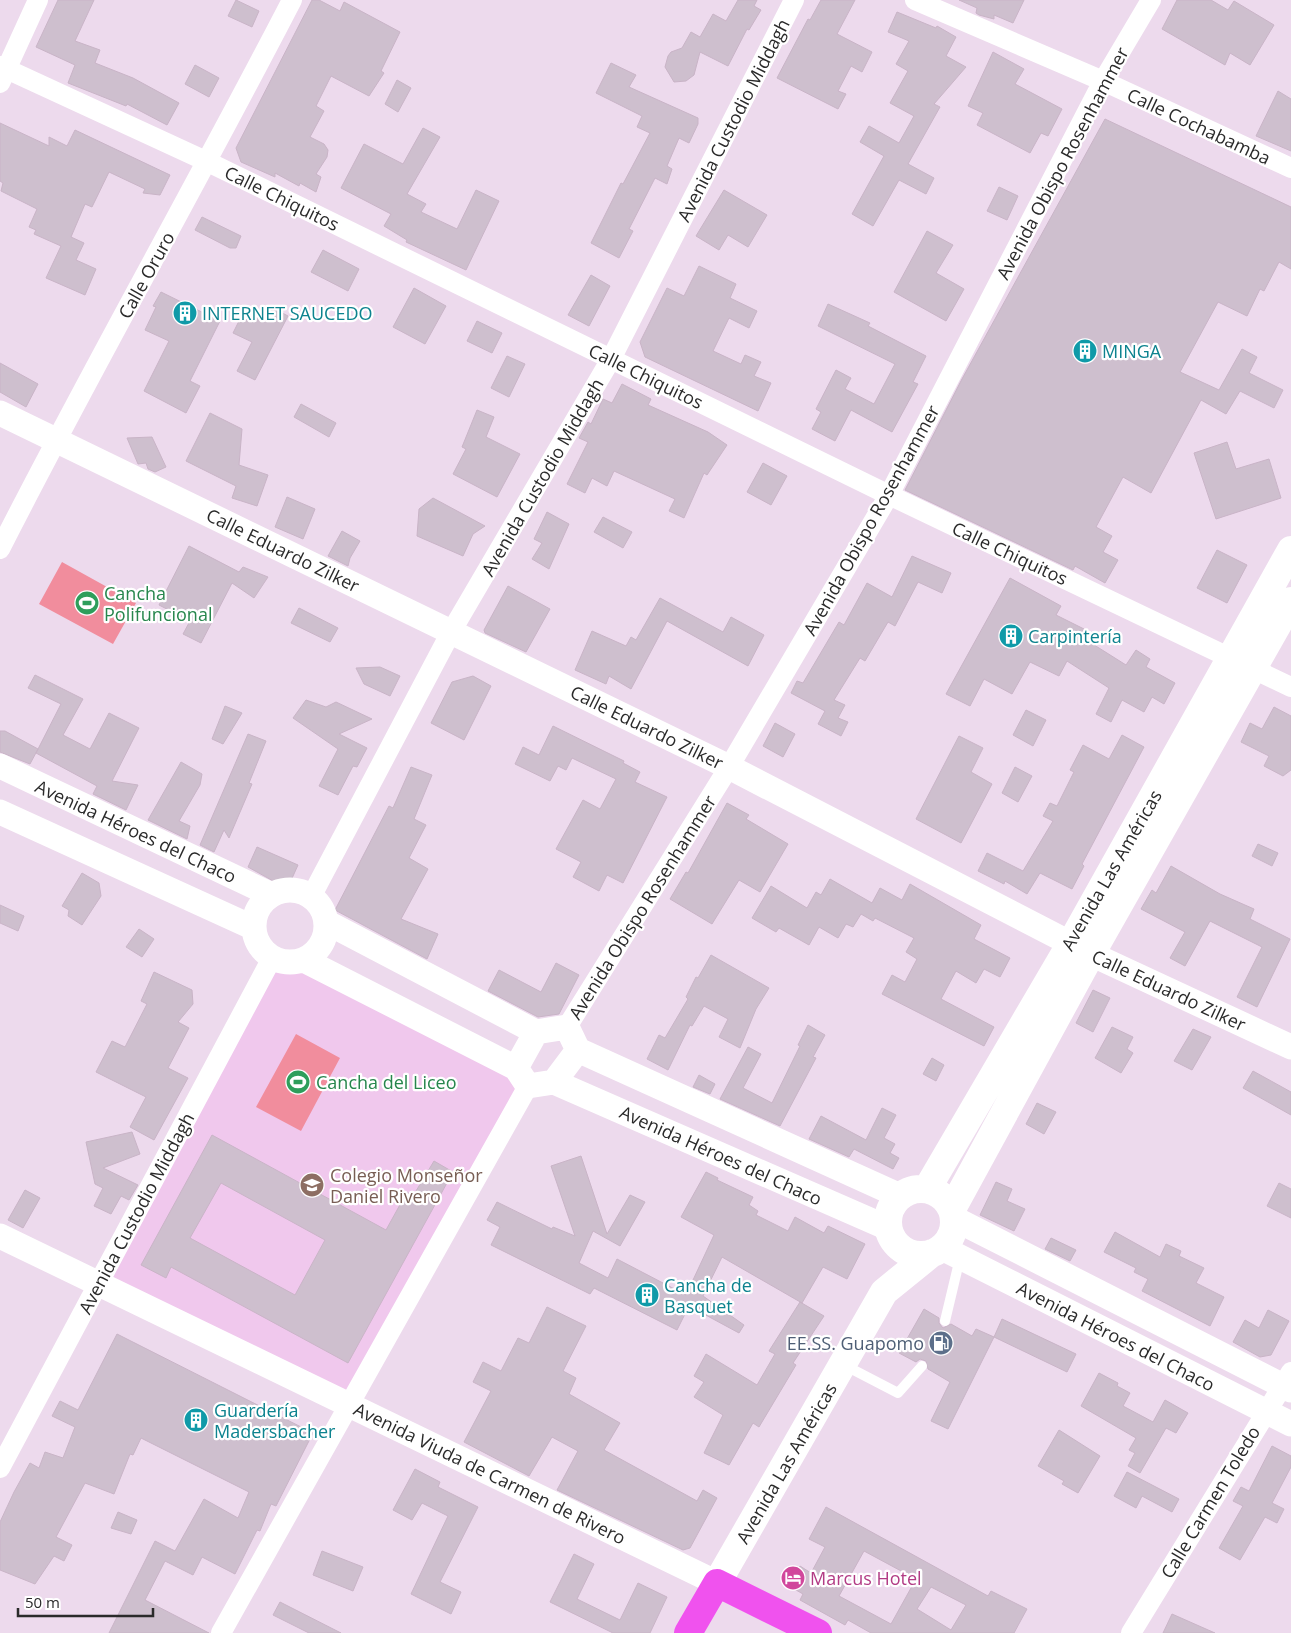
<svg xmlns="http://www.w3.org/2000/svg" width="1291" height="1633" font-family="'Open Sans',sans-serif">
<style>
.education{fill:#f0c8ed}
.pitch{fill:#f18d9d}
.building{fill:#cebfce;stroke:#c9b4c7;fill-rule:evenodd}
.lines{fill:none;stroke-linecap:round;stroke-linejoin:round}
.service{stroke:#fff;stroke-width:10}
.minor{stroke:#fff;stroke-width:20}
.tertiary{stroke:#fff;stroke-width:25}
.secondary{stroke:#fff;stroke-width:28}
.trunk{stroke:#f052ee;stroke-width:28}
.labels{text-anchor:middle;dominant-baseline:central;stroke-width:4.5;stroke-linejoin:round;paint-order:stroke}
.street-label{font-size:18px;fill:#2a2a2a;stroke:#fff}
.culture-label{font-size:18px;fill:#0d838f;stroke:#fff;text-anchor:start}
.leisure-label{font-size:18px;fill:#27864d;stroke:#fff;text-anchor:start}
.education-label{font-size:18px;fill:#785e54;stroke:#fff;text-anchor:start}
.service-label{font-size:18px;fill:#4e5e75;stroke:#fff;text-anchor:end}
.hotel-label{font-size:18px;fill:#b23c85;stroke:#fff;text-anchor:start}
</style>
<rect width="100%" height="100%" fill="#eddaed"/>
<path class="education" d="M272 958 293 962 528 1086 349 1405 98 1284Z"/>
<path class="pitch" d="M62 562 136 603 113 644 39 604Z
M296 1034 340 1058 301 1131 256 1107Z"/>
<path class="building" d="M58 0H94L75 41 100 50 95 63 133 78 179 103 167 125 127 104 126 106 68 83 75 65 36 47Z
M236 0 259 11 252 27 228 16Z
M312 0H319L340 11 344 2 400 32 381 71 384 73 369 96 331 76 316 106 324 111 310 137 324 144 328 150 327 157 316 174 321 177 316 192 300 183 299 186 275 173V177L241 162 236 148Z
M738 0H757L754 6 761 10 749 30 747 29 728 66 700 52 694 75 686 81 674 82 665 67 668 56 671 52 682 48 691 32 700 37 713 14 726 21Z
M821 0H855L837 34 872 52 862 72 851 66 838 91 846 94 838 109 777 78 808 19 810 20Z
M959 0H1024L1013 23 994 15V19L979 15 976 13 977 8Z
M1177 0H1211L1228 10 1234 1 1274 25 1250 65 1230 53 1225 65 1162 29Z
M897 12 936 28 937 26 956 37 946 56 966 67 934 104 940 107 908 164 934 178 926 194 899 180 873 226 852 214 884 156 860 142 869 126 899 143 914 116 890 103 908 71 896 64 909 41 888 32Z
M993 52 1024 69 1015 84 1062 109 1048 136 1041 133 1030 153 977 125 983 113 968 106Z
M611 63 636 75 629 87 698 118V124L689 143 679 138 667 166 672 169 667 184 655 178 629 229 633 231 619 258 591 243 621 183 623 184 650 133 637 127 642 116 596 93Z
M195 65 219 78 209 97 185 84Z
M397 80 411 88 398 112 385 104Z
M1278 91 1291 99V151L1256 136Z
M1105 119 1291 207V269L1279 262 1264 291 1260 289 1247 316 1218 302 1180 372 1219 390 1242 349 1257 357 1249 373 1283 390 1274 408 1240 391 1226 414 1201 400 1151 493 1123 477 1096 527 1112 536 1103 552 1118 560 1105 583 1075 566 1073 570 905 490 962 379Z
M0 123 49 146V137L67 146 75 130 170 175 160 195 143 193 145 189 109 172 92 207 85 204 71 237 84 243 76 260 96 269 85 295 46 278 61 246 34 234 36 230 29 227 37 209 1 191 3 183 0 181Z
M423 128 440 137 407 194 426 204 421 212 457 229 476 190 499 201 466 270 406 242 407 240 384 226 391 214 341 188 364 144 403 164Z
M999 187 1018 196 1007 220 987 211Z
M724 190 767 215 748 247 728 235 719 250 696 236Z
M202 217 241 236 236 248H230L195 230Z
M927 231 953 245 936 273 964 289 946 321 894 292Z
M323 250 359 269 348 291 311 272Z
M699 266 736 284 730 298 757 311 749 328 729 318 713 351 741 364 745 355 761 362 754 376 771 383 758 411 645 357 640 342 667 288 684 296Z
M591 275 610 286 589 326 568 315Z
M414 288 446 306 425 344 393 327Z
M161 292 220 321 190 381 200 386 186 413 144 391 169 341 145 330 156 307 153 306Z
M828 304 870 323 868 326 926 356 913 382 918 384 892 432 851 410 835 441 812 429 821 412 816 409 836 370 851 378 845 389 874 404 895 364 818 326Z
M271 307 288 316 255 380 237 371 252 342 233 333 245 309 264 319Z
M477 321 502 333 492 353 467 341Z
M507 356 525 364 509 397 491 388Z
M0 363 38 384 26 407 0 392Z
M622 384 651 399 648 405 708 432 727 445 707 475 704 473 684 518 669 511 675 499 614 471 607 486 592 478 585 493 567 484 588 442 579 438 588 422 591 424 603 399 612 403Z
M301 404 336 423 329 437 294 417Z
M477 410 494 417 486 437 520 454 497 497 453 474 466 449 462 447Z
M210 413 242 429 239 465 268 475 257 506 232 498 236 486 186 461Z
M152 437 166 467 155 472 148 469 146 463 138 464 127 438Z
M1227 442 1236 469 1269 459 1281 498 1216 519 1194 453Z
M763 463 787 476 771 505 747 492Z
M287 497 315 509 303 539 275 527Z
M433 498 485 526 473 534 463 556 417 536 419 509Z
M547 512 569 524 549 569 532 559 542 543 534 539Z
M603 517 632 532 623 548 594 532Z
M342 531 360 541 350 558 348 566 328 556Z
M189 546 239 572 243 567 268 577 254 598 232 583 201 643 183 634 190 621 159 605Z
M1217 550 1247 565 1227 603 1197 588Z
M912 556 951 573 942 593 918 582 895 626 888 622 865 661 860 658 834 700 845 705 838 718 848 722 841 736 818 724 825 711 791 693 797 681 803 683 839 622 844 625 867 583 892 597Z
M1010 578 1061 606 1056 615 1084 629 1080 636 1126 665 1136 650 1150 659 1146 667 1175 683 1164 704 1152 697 1144 712 1122 700 1111 722 1096 714 1109 688 1067 661 1059 676 1030 662 1012 694 984 679 970 706 946 694Z
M508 586 550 609 526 652 485 633 484 630Z
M660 598 723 632 731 617 764 635 748 666 667 621 631 689 609 676 606 684 575 670 592 631 626 646 631 637 636 640Z
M299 608 338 628 330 642 291 623Z
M380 667 400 676 390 696 364 684 356 668Z
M35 675 83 699 63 735 90 749 109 713 139 728 112 781 138 785 126 810 93 794 97 786 36 753 61 704 28 688Z
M473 676 491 686 464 740 431 723 452 682Z
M306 700 326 707 336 702 372 719 339 734 367 748 357 767 353 766 338 795 319 786 338 749 293 718Z
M225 706 242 713 223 744 212 739Z
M1274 707 1291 716V770L1283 776 1264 766 1269 756 1241 742 1250 723 1262 729Z
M1026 710 1046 720 1033 746 1013 735Z
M775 723 795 734 783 757 763 746Z
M553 726 624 761 623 763 640 772 635 782 667 797 623 883 607 875 599 891 573 877 581 862 556 849 583 800 600 809 616 779 572 758 566 770 558 766 550 781 515 764 523 747 539 755Z
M0 731H5L38 749 30 764 0 752Z
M248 734 266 741 249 783 252 784 229 838 224 830 214 852 200 845Z
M1122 735 1144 747 1082 864 1084 866 1072 889 1040 873 1027 894 1005 881 1004 884 978 871 987 853 1023 871 1053 821 1043 816 1050 803 1057 806 1074 772 1070 770 1083 745 1109 759Z
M959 736 983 748 971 772 992 784 961 843 916 819Z
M181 762 202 774 200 785 179 821 190 826 187 839 148 820Z
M411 767 432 775 414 819 426 825 409 858 428 869 401 919 438 934 427 959 335 910 389 806 393 808Z
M1015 767 1032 776 1018 802 1002 793Z
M727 803 749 815 746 819 788 844 760 892 739 880 712 924 670 899 686 872 688 873Z
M1258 844 1278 853 1272 866 1252 856Z
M257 847 298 865 289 885 284 887 248 867Z
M1171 866 1220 894 1254 909 1250 919 1290 939 1257 1007 1237 997 1262 947 1210 921 1185 966 1170 958 1185 932 1141 909 1152 890 1156 893Z
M82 873 99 883 101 896 82 925 68 916 69 910 62 906Z
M830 879 872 903 880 888 902 900 910 884 981 925 974 939 1010 958 1000 977 984 969 976 983 956 971 941 999 994 1027 984 1046 882 994 892 975 905 982 917 959 906 952 914 938 875 918 873 921 861 914 853 927 846 924 838 938 819 927 809 945 779 928 776 932 752 918 771 886 807 908 816 892 821 895Z
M0 905 24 916 18 931 0 923Z
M139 929 154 939 142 957 126 947Z
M711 955 769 988 756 1009 740 1048 719 1037 728 1019 704 1006 692 1026 690 1025 668 1070 647 1059 659 1035 665 1038 688 999 686 997 696 977 698 978Z
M556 963 579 975 559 1014 538 1017 488 991 499 970 541 992Z
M154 972 192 990 193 1004 178 1022 189 1028 168 1068 188 1078 154 1140 130 1127 146 1097 96 1072 112 1041 125 1047 147 1004 141 1001Z
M1093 990 1110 998 1093 1032 1076 1023Z
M808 1025 825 1035 813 1057 816 1058 780 1126 720 1099 748 1047 761 1054 743 1088 772 1103 800 1046 798 1045Z
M1112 1027 1133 1037 1127 1049 1133 1053 1121 1073 1095 1058Z
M1193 1029 1211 1037 1192 1070 1174 1061Z
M932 1058 944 1065 936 1081 923 1074Z
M1253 1071 1291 1092V1115L1243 1088Z
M699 1075 715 1084 710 1094 693 1087Z
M1037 1103 1056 1112 1044 1134 1026 1124Z
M882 1108 896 1115 884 1138 895 1144 890 1153 899 1158 893 1169 854 1149 849 1157 809 1139 821 1116 866 1140Z
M132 1132 140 1154 103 1168 138 1185 129 1200 121 1196 111 1214 94 1206 103 1188 95 1184 86 1142Z
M212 1135 386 1230 407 1192 413 1196 434 1161 453 1172 348 1363 171 1267 166 1278 141 1265ZM221 1183 325 1240 295 1295 190 1238Z
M581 1156 607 1234 630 1195 645 1202 620 1246 593 1231 579 1263 608 1278 617 1259 686 1295 714 1235 681 1217 706 1172 718 1178 717 1180 753 1197 749 1205 758 1211 756 1215 788 1231 795 1217 824 1233 828 1226 865 1244 847 1279 823 1267 802 1303 722 1257 703 1296 744 1325 739 1333 689 1306 677 1330 594 1288 590 1294 491 1245 500 1227 487 1220 497 1202 552 1229 553 1227 575 1236 551 1166Z
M996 1182 1012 1189 1007 1201 1025 1209 1014 1231 980 1215Z
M1279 1183 1291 1189V1218L1267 1206Z
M25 1190 40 1198 23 1228 8 1220Z
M1115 1232 1160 1257 1166 1244 1181 1251 1179 1256 1204 1268 1196 1283 1224 1297 1210 1326 1142 1291 1148 1279 1134 1272 1136 1268 1104 1252Z
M1051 1238 1076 1250 1070 1261 1045 1249Z
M800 1302 824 1316 793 1363 796 1365 759 1427 753 1423 729 1465 704 1453 723 1415 694 1397 704 1382 694 1376 706 1354 757 1385 775 1354 769 1351Z
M547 1307 586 1326 563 1371 576 1378 569 1394 620 1423 604 1450 697 1501 703 1490 717 1498 690 1548 683 1550 557 1490 578 1451 552 1437 529 1476 464 1442 491 1391 473 1382 483 1362 501 1371 518 1338 529 1343Z
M924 1309 939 1318V1323L943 1328 951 1324 972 1336 976 1329 994 1337 948 1429 931 1421 950 1382 928 1369 926 1361 920 1359 916 1362 899 1353Z
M1268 1310 1289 1321 1271 1355 1260 1357 1233 1342 1245 1320 1259 1328Z
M1002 1319 1076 1354 1067 1372 994 1337Z
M117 1334 313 1433 276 1506 271 1504 260 1531 257 1530 235 1574 202 1557 193 1575 165 1561 145 1600 209 1633H109L155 1541 175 1551 204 1499 238 1518 249 1492 141 1438 133 1455 130 1454 114 1494 85 1483 56 1537 72 1545 64 1561 54 1556 35 1584 0 1570V1522L14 1492 30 1463 39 1468 45 1452 63 1458 75 1427 52 1416 60 1401 78 1410Z
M1099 1373 1118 1383 1117 1386 1130 1393 1123 1406 1153 1422 1165 1400 1188 1413 1176 1433 1166 1428 1140 1473 1128 1466 1135 1453 1129 1450 1136 1438 1081 1406Z
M1059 1430 1100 1456 1078 1493 1062 1484 1064 1481 1038 1466Z
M1272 1446 1291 1456V1467L1272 1503 1284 1509 1277 1523 1265 1517 1240 1560 1219 1548 1243 1506 1233 1501 1241 1487 1249 1491Z
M415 1469 440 1482 438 1487 478 1507 440 1582 461 1592 451 1614 411 1594 448 1516 422 1503 412 1520 393 1510Z
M1127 1472 1179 1499 1172 1512 1142 1496 1136 1508 1114 1496Z
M826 1507 988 1596 991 1591 1027 1609 1014 1633H871L848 1620 845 1625 800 1600 803 1594 789 1586 800 1566 811 1573 825 1547 809 1539ZM864 1551 916 1579 891 1624 839 1596ZM931 1587 966 1605 951 1630 917 1609Z
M118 1512 137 1520 131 1534 111 1528Z
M322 1551 363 1567 353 1591 313 1575Z
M574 1554 594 1564 577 1599 620 1620 638 1583 667 1597 650 1633H613L550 1602Z
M280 1602 341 1633H309L273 1615Z
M1172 1614 1215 1633H1163Z"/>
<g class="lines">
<path class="service" d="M945 1321 960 1258
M844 1365 898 1393 922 1366"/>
<path class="minor" d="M915 0 1103 81 1291 168
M0 66 208 162 889 495 1291 687
M0 83 38 0
M0 549C94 364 197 184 292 0
M311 897 451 632 611 359 794 0
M567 1027 729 767 889 495 1103 81 1151 0
M0 1468 272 958
M221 1633 528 1086
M1131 1633 1291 1372"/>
<path class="tertiary" d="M0 413 729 767 1091 954 1291 1047
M0 766 272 895
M0 812 254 928
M254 926a36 36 0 1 1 72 0a36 36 0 1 1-72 0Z
M326 922 536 1032
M304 960 516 1068
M567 1027 578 1050 554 1082 528 1086 516 1068 536 1032Z
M578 1050 900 1196
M554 1082 888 1228
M955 1219 1291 1390
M0 1236 717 1583
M942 1248 1291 1424"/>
<path class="secondary" d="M888 1222a33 33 0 1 1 66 0a33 33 0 1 1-66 0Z
M927 1189 1071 943 1291 550
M952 1209 1091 954 1291 601
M717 1583 884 1292 932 1253"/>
<path class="trunk" d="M688 1633 717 1583 818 1633"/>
</g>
<defs>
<symbol id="building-disc" viewBox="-11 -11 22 22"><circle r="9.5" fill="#0f9aa8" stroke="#fff"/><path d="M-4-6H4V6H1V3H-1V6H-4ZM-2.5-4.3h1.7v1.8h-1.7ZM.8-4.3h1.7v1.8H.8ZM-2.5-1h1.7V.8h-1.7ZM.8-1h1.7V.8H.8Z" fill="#fff"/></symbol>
<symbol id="stadium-disc" viewBox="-11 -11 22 22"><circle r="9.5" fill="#2e9e5b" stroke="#fff"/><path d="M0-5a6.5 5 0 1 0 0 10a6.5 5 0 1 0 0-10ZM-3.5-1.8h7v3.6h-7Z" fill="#fff"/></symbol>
<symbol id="school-disc" viewBox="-11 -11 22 22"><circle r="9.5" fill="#8d6e63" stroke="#fff"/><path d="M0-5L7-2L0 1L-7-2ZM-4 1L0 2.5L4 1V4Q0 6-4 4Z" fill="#fff"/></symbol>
<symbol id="fuel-disc" viewBox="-11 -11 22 22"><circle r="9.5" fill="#5c6f8a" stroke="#fff"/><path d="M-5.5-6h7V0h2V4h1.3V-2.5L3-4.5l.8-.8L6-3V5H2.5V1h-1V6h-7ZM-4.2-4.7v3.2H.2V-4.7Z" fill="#fff"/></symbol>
<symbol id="hotel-disc" viewBox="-11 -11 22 22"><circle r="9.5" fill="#d1479c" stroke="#fff"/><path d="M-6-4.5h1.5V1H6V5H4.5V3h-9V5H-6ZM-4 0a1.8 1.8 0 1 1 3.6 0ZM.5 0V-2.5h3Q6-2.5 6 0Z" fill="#fff"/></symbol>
</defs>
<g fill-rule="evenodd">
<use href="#building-disc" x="171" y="299" width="28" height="28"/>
<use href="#building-disc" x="1071" y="337" width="28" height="28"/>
<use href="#stadium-disc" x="73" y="589" width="28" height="28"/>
<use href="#building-disc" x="997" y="622" width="28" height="28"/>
<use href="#stadium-disc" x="284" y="1068" width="28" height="28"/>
<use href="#school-disc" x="298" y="1171" width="28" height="28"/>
<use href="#building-disc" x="633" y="1281" width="28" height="28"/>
<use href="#fuel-disc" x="927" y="1329" width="28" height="28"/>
<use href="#building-disc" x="182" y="1406" width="28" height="28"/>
<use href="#hotel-disc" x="779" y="1564" width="28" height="28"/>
</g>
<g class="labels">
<g class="street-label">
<text transform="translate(733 120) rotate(-63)">Avenida Custodio Middagh</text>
<text transform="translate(1199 126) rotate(25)">Calle Cochabamba</text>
<text transform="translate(1062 163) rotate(-62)">Avenida Obispo Rosenhammer</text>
<text transform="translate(282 198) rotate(26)">Calle Chiquitos</text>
<text transform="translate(146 275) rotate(-61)">Calle Oruro</text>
<text transform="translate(646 376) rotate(26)">Calle Chiquitos</text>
<text transform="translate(542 477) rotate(-60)">Avenida Custodio Middagh</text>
<text transform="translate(871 520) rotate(-61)">Avenida Obispo Rosenhammer</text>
<text transform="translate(283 550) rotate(26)">Calle Eduardo Zilker</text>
<text transform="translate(1010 553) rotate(25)">Calle Chiquitos</text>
<text transform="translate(647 727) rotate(26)">Calle Eduardo Zilker</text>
<text transform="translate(136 831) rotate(25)">Avenida Héroes del Chaco</text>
<text transform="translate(1111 870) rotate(-60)">Avenida Las Américas</text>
<text transform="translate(642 907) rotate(-58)">Avenida Obispo Rosenhammer</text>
<text transform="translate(1169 990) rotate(25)">Calle Eduardo Zilker</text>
<text transform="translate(721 1155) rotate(24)">Avenida Héroes del Chaco</text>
<text transform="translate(136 1213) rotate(-62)">Avenida Custodio Middagh</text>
<text transform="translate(1116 1336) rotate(27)">Avenida Héroes del Chaco</text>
<text transform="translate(786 1463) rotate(-60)">Avenida Las Américas</text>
<text transform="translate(490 1473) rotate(26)">Avenida Viuda de Carmen de Rivero</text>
<text transform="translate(1210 1502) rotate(-59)">Calle Carmen Toledo</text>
</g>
<g class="culture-label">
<text x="202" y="313">INTERNET SAUCEDO</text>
<text x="1102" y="351">MINGA</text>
<text x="1028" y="636">Carpintería</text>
<text x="664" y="1285">Cancha de<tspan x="664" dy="21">Basquet</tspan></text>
<text x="214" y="1410">Guardería<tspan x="214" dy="21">Madersbacher</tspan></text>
</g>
<g class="leisure-label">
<text x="104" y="593">Cancha<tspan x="104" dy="21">Polifuncional</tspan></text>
<text x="316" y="1082">Cancha del Liceo</text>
</g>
<g class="education-label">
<text x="330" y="1175">Colegio Monseñor<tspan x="330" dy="21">Daniel Rivero</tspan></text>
</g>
<g class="service-label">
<text x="924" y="1343">EE.SS. Guapomo</text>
</g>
<g class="hotel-label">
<text x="810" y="1578">Marcus Hotel</text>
</g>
</g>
<path d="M18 1608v8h135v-8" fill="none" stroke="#2a2a2a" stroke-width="2.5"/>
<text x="25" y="1608" font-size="15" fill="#2a2a2a" stroke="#ffffff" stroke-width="4" paint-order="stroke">50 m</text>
</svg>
